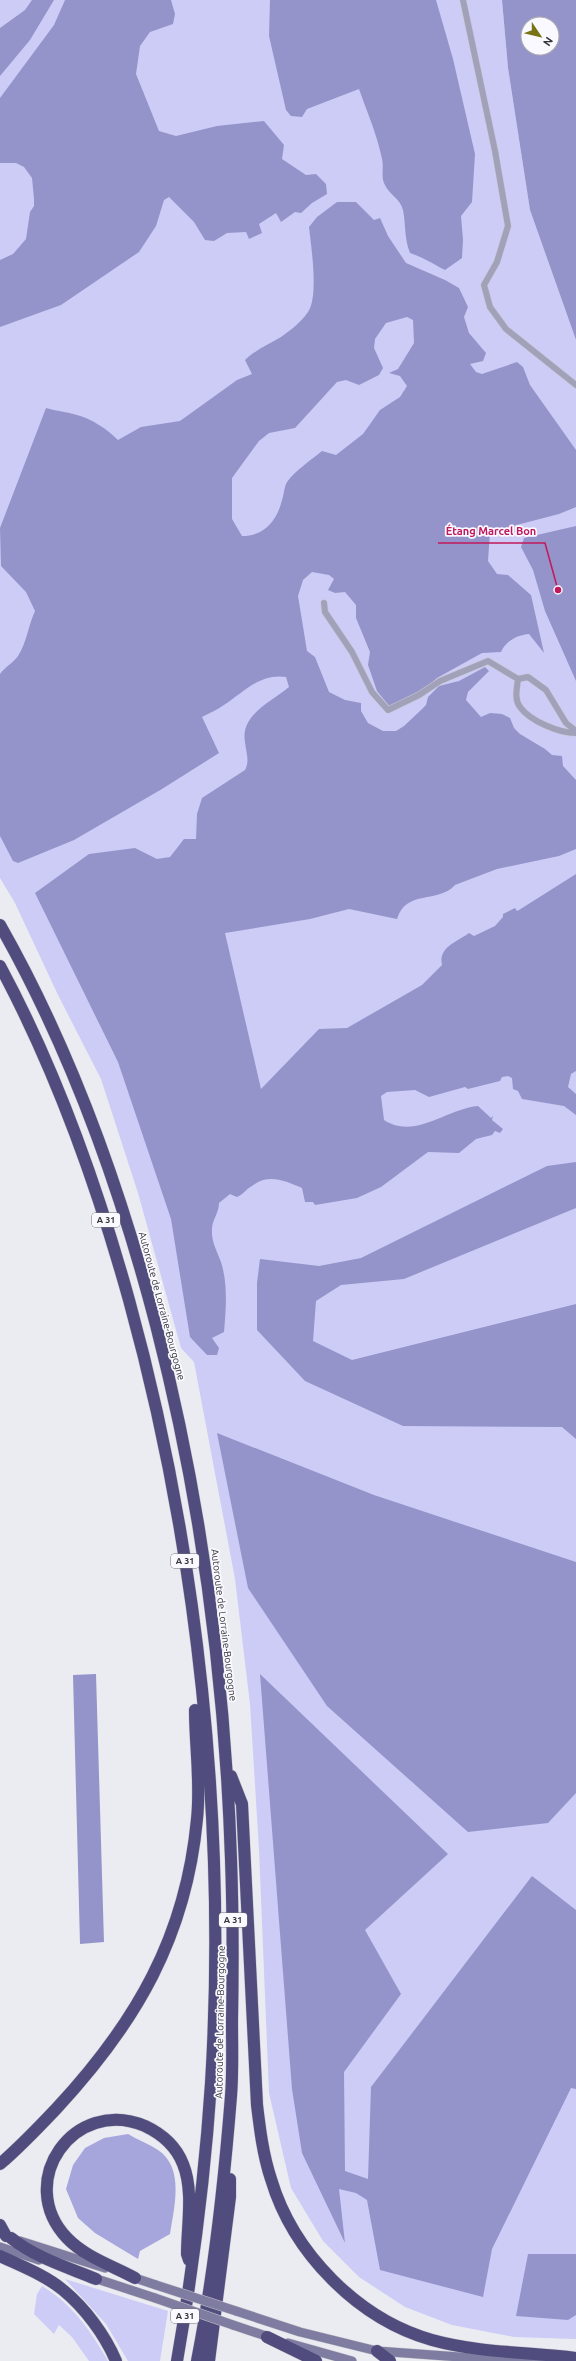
<svg xmlns="http://www.w3.org/2000/svg" width="576" height="2361" font-family="Ubuntu,sans-serif">
<style>
.green{fill:#ccccf6}
.forest{fill:#a6a5dc}
.water{fill:#9594ca;fill-rule:evenodd}
.lines{fill:none;stroke-linecap:round;stroke-linejoin:round}
.street-casing{stroke:#c7c7cd;stroke-width:7}
.secondary-casing{stroke:#c7c7cd;stroke-width:10}
.highway-casing{stroke:#c7c7cd;stroke-width:13}
.street{stroke:#a1a2ba;stroke-width:6}
.secondary{stroke:#7e7da1;stroke-width:9}
.highway{stroke:#504d7e;stroke-width:12}
.secondary-bridge-casing{stroke:#c7c7cd;stroke-width:10;stroke-linecap:butt}
.secondary-bridge{stroke:#7e7da1;stroke-width:9}
.labels{text-anchor:middle;dominant-baseline:central;stroke-width:3.5;stroke-linejoin:round;paint-order:stroke}
.shield{fill:#f9f9ff;stroke:#707074;stroke-width:1}
.shield-label{font-size:9px;font-weight:bold;fill:#353538}
.street-label{font-size:10px;fill:#353538;stroke:#f9f9ff}
.leader{fill:none;stroke:#c2185b;stroke-width:1.5}
.callout-dot{fill:#c2185b;stroke:#f9f9ff;stroke-width:1.5}
.callout-label{font-size:11px;text-anchor:middle;font-weight:bold;fill:#c2185b;stroke:#f9f9ff;stroke-width:3.5;stroke-linejoin:round;paint-order:stroke}
</style>
<rect width="100%" height="100%" fill="#ebecf2"/>
<path class="green" d="M0 0H502L508 68 530 210 576 340V2339L514 2337 452 2325 405 2307 359 2277 323 2241 291 2188 269 2093 259 1849 250 1704 235 1579 194 1362 181 1348 138 1193 101 1079 58 995 15 903 0 878Z
M65 2279 168 2311 160 2361H128L106 2324Z
M42 2286C72 2304 91 2331 108 2361H89L72 2337 59 2325 54 2334 34 2314 37 2294Z"/>
<path class="forest" d="M128 2134C138 2140 149 2144 158 2150 185 2168 174 2208 170 2234L140 2251 138 2259 95 2233 78 2218 66 2189 73 2165 85 2148 104 2138Z"/>
<path class="water" d="M32 0H54L30 40 0 76V28L25 10Z
M65 0H171L175 14 173 24 150 32 140 46 136 74 159 131 176 136 217 126 264 121 284 145 282 159 306 175 316 174 326 184 327 194 312 203 301 213 295 212 281 222 276 213 259 224 262 233 249 239 246 232 227 233 214 241 205 240 194 222 169 197 164 200 156 226 139 252 61 305 0 327V260L13 254 26 239 30 212 34 206V199L32 178 24 167 16 163H0V98L54 25Z
M270 0H436L453 59 475 154 472 202 461 216 463 240 462 258 445 270C433 264 423 257 410 253 404 238 406 225 403 210 400 198 388 194 384 183 381 176 384 167 382 159 377 134 367 112 359 89L307 109 302 117 291 116 286 110 269 36Z
M502 0H576V340L530 210 508 68ZM528 24H552V48H528Z
M337 202H356L374 220 380 218 388 236 406 263 445 280 459 288 468 307 464 317 469 333 486 353 483 361 470 364 476 372 482 374 517 362 523 367 530 385 576 450V507L559 514 490 532 488 561 497 574 508 575 531 595 544 653 529 634C517 635 506 641 501 652L482 653 437 678 421 693 390 707 377 691 368 665 370 652 356 618V605L345 592 335 593 328 590 334 579 329 575 312 572 303 580 298 596 307 651 315 657 329 692 345 700 361 703V711L368 723 383 731H396L404 726 421 710 426 705 428 697 439 686 459 681 485 667 489 671 468 692 466 700 481 717 490 713 502 714 510 718 514 728 520 734 545 749 552 755 562 756 563 766 576 780V849L559 856 497 869 455 885C438 904 406 889 397 919L349 909 310 919 225 933 261 1089 319 1029 347 1028 422 985 442 965C438 947 457 942 469 933L474 936 495 926 503 917V914L515 908 517 911 519 910 576 874V1071L571 1074 568 1087 576 1094V1115L564 1106 522 1099 518 1091 513 1089 512 1078 508 1076 502 1077 500 1081 468 1089 465 1087 429 1097 415 1090 387 1092 381 1096 384 1120C415 1140 446 1109 478 1106L491 1118 493 1116 492 1120 503 1129 500 1133 495 1131 492 1135 476 1139 459 1153 428 1152 381 1187 357 1198 315 1205 313 1202H305L302 1188C285 1181 268 1173 252 1186 246 1189 244 1194 237 1197L230 1194 219 1203C219 1213 212 1220 212 1229 211 1241 217 1251 221 1262 228 1284 226 1309 224 1332L212 1338 219 1348 217 1355H207L190 1337 171 1219 118 1062 35 893 89 854 135 848 157 859 170 857 184 839H196L197 814 202 798 245 770C250 761 246 752 245 742 240 715 271 702 289 687L286 677C260 673 244 692 224 705 217 710 209 713 202 717L219 753 162 789 74 840 18 863 13 861 0 836V674C5 667 13 663 18 656 27 642 28 626 35 611L26 592 1 566 0 528 46 408C56 411 67 412 77 415 92 419 107 429 118 440L141 427 180 421 237 380 252 374 245 360C255 350 268 345 281 337 291 330 301 322 308 312 319 297 311 245 309 227L317 217ZM407 317 413 320 414 343 398 369 389 373 400 376 407 386 400 397 380 410 363 434 336 455 322 451C311 460 296 470 287 482 284 487 284 495 282 500 277 521 264 536 242 536L232 519V478L259 441 269 433 295 428 337 382 346 380 359 385 379 375 383 368 374 348 375 339 386 323Z
M576 526V681L545 611 533 570 521 547 524 538Z
M576 1162V1208L404 1279 341 1285 316 1301 313 1341 352 1360 576 1304V1439L562 1427 403 1426 305 1381 257 1330V1283L260 1259 319 1266 361 1258 547 1166Z
M217 1433 374 1495 576 1562V1793L548 1823 468 1832 327 1706 248 1588Z
M96 1674 104 1942 80 1944 73 1675Z
M260 1674 448 1854 365 1930 401 1994 344 2072 345 2171 368 2179 371 2087 532 1876 576 1910V2089L571 2088 492 2249 483 2297 380 2270 367 2200 356 2193 339 2189 345 2243 302 2153 292 2089Z
M528 2254H576V2315L568 2320 516 2316Z"/>
<g class="lines">
<defs>
<path id="street" d="M463 0 495 151 508 226 497 262 484 285 490 307 506 329 576 385
M324 603 325 612 352 652 372 692 388 710 419 695 440 681 488 661 518 679
M576 731 566 723 546 690 528 677 518 679C517 688 514 699 520 707 530 721 559 733 576 733"/>
<path id="secondary" d="M20 2241 105 2268
M0 2247 39 2260
M129 2276 156 2285
M91 2277 155 2298
M236 2311 300 2332 377 2351 501 2360H547
M233 2325 272 2338
M288 2343 352 2361"/>
<path id="highway" d="M0 925C71 1050 120 1187 156 1325 201 1499 225 1679 231 1859 233 1914 233 1968 232 2022 232 2047 233 2072 231 2096 224 2185 214 2274 197 2361
M0 966C57 1072 97 1185 129 1300 198 1550 227 1824 211 2083 205 2176 193 2269 177 2361
M231 1776 242 1804 257 2105C260 2130 263 2155 271 2179 293 2253 358 2319 432 2340 479 2353 528 2352 576 2358
M0 2164C20 2147 38 2128 56 2109 136 2023 186 1937 197 1819 201 1782 195 1746 195 1710
M0 2225 6 2236
M11 2238C36 2258 67 2267 96 2279
M0 2256C21 2266 45 2275 63 2290 85 2308 105 2335 116 2361
M135 2278C113 2266 85 2257 67 2238 14 2182 74 2096 145 2126 162 2134 176 2146 183 2164 194 2191 187 2225 187 2254L189 2260
M267 2337 316 2361
M377 2351 390 2361
M209 2361 230 2197V2179"/>
</defs>
<use href="#street" class="street-casing"/>
<use href="#secondary" class="secondary-casing"/>
<use href="#highway" class="highway-casing"/>
<use href="#street" class="street"/>
<use href="#secondary" class="secondary"/>
<use href="#highway" class="highway"/>
<defs>
<path id="secondary-bridge" d="M156 2285 236 2311
M155 2298 233 2325"/>
</defs>
<use href="#secondary-bridge" class="secondary-bridge-casing"/>
<use href="#secondary-bridge" class="secondary-bridge"/>
</g>
<g class="labels">
<g class="shield">
<rect x="92" y="1213" width="28" height="14" rx="3"/>
<rect x="171" y="1554" width="28" height="14" rx="3"/>
<rect x="219" y="1913" width="28" height="14" rx="3"/>
<rect x="171" y="2309" width="28" height="14" rx="3"/>
</g>
<g class="shield-label">
<text x="106" y="1220">A 31</text>
<text x="185" y="1561">A 31</text>
<text x="233" y="1920">A 31</text>
<text x="185" y="2316">A 31</text>
</g>
<g class="street-label">
<text transform="translate(162 1306) rotate(75)">Autoroute de Lorraine-Bourgogne</text>
<text transform="translate(224 1625) rotate(83)">Autoroute de Lorraine-Bourgogne</text>
<text transform="translate(220 2022) rotate(-89)">Autoroute de Lorraine-Bourgogne</text>
</g>
</g>
<path class="leader" d="M558 590L545 543H438"/>
<circle class="callout-dot" cx="558" cy="590" r="4"/>
<g class="callout-label">
<text x="491" y="535">Étang Marcel Bon</text>
</g>
<g transform="translate(540 36) rotate(125)"><circle r="19" fill="#f9f9ff" stroke="#ababaf"/>
<path d="M0-3L7 15L0 10L-7 15Z" fill="#797315"/>
<text y="-6" font-size="11" font-weight="bold" text-anchor="middle" fill="#353538">N</text>
</g>
</svg>
